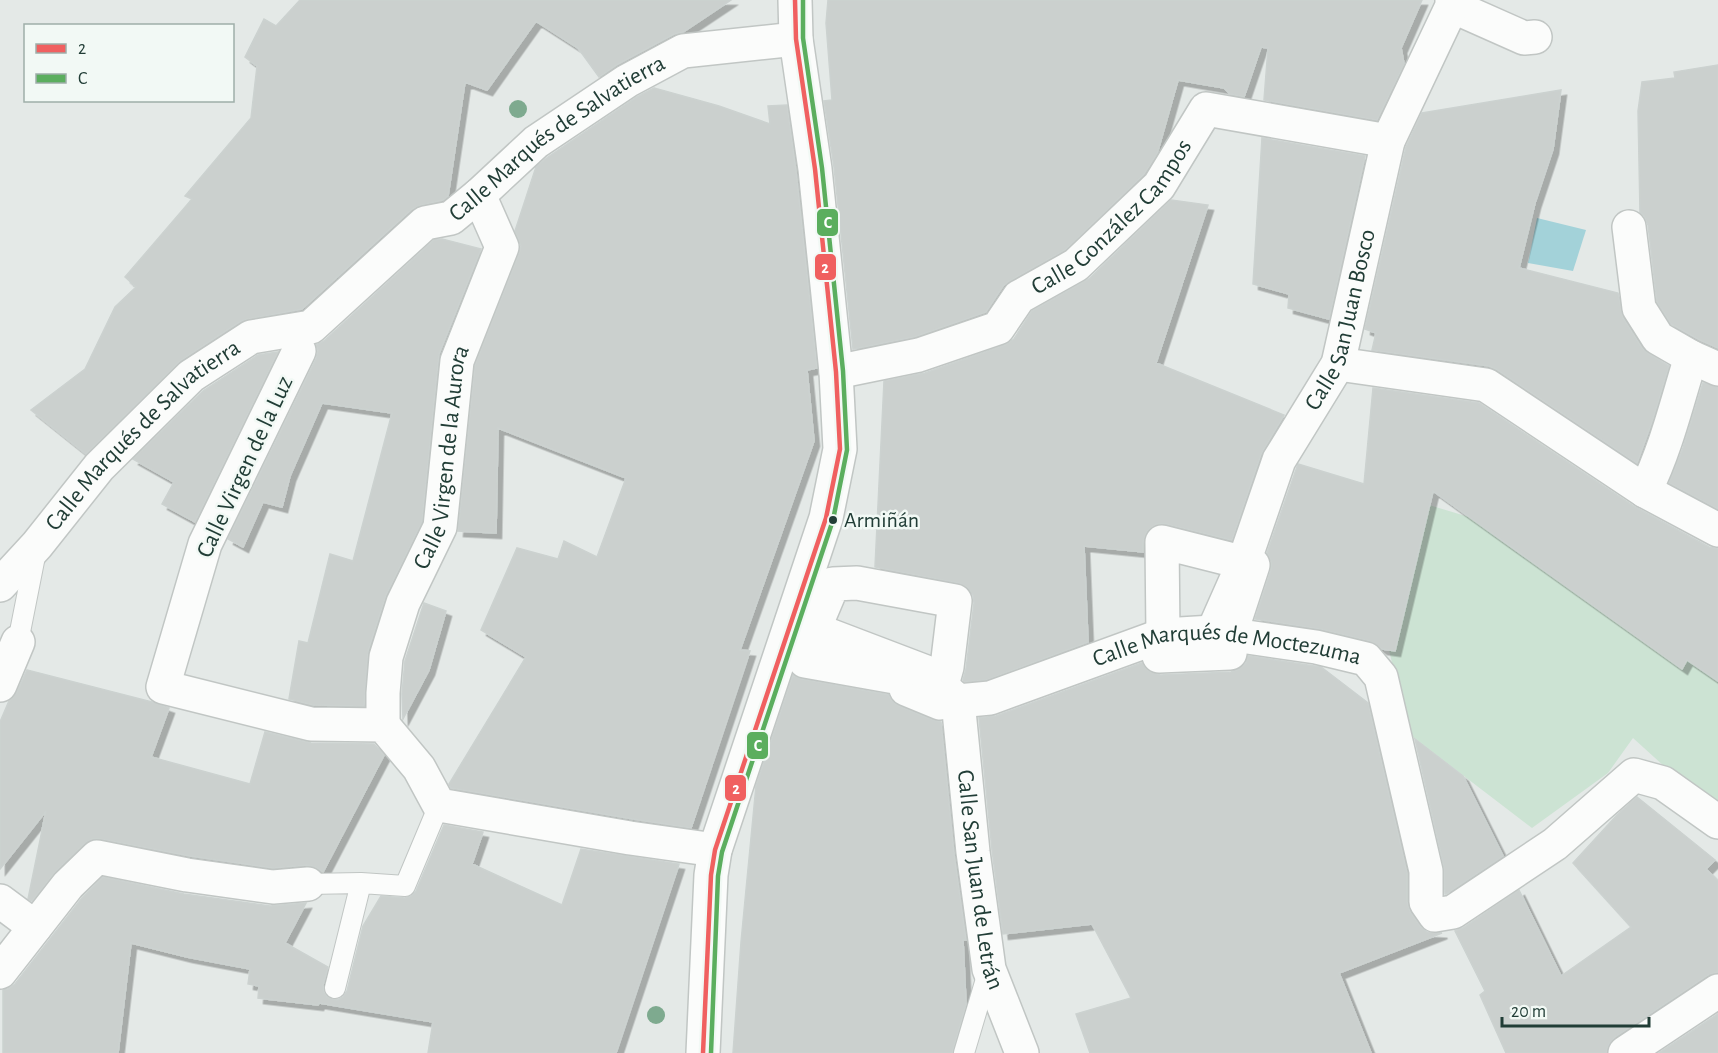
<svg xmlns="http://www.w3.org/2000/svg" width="1718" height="1053" font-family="'Alegreya Sans',sans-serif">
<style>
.green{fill:#cce3d3}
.water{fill:#a3d2d9}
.building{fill:#cbd0ce;stroke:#ccd2d0;stroke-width:1.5;filter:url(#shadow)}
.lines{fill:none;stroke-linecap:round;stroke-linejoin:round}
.lane-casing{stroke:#c1c6c4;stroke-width:22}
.street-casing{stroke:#c1c6c4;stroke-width:36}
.lane{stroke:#fbfcfb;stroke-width:20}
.street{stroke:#fbfcfb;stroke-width:33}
.bus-1-casing{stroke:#f2f9f5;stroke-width:9}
.bus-2-casing{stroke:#f2f9f5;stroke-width:9}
.bus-1{stroke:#f06060;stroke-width:4.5}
.bus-2{stroke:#5bae5e;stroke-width:4.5}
.tree{fill:#7eaa8f}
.bus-dot{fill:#213d36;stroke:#f2f9f5;stroke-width:2}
.labels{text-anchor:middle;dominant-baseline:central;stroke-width:5;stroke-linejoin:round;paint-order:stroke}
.bus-label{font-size:22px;fill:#213d36;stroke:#f2f9f5;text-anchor:start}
.street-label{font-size:24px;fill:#213d36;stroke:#f2f9f5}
.line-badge{stroke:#f2f9f5;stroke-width:2}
.badge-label{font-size:16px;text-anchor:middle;font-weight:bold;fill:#fff}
</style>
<defs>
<filter id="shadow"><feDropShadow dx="5.5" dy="5.5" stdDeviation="0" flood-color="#0004"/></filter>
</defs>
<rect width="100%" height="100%" fill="#e4e9e7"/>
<path class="green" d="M1429 505 1469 517 1682 668 1687 660 1718 681V815L1633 738 1608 773 1532 828 1409 734 1389 650 1395 651Z"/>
<path class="water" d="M1537 218 1586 230 1573 271 1528 263Z"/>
<path class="building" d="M300 0H731L683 32 674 34 618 64 599 77 578 48 536 21 487 90 465 82 448 196 443 200 421 205 412 209 302 309 248 319 241 321 181 360 86 454 31 410 85 369 115 307 136 287 125 277 192 199 185 196 251 118 257 66 245 57 264 19 276 26Z
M828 0H1422L1401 48 1404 64 1377 120 1264 100 1268 48 1261 47 1244 97 1230 94 1224 88 1178 80 1157 154 1144 174 1065 250 1009 281 1003 286 986 312 914 337 853 349 834 167 824 101 832 100 826 23Z
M1718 65V348L1700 340 1671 324 1657 302 1648 225 1644 216 1640 212 1638 111 1642 82 1675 78 1674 72Z
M654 88 719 106 770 124 768 106 787 105 796 171 817 368 807 370 814 441 740 650 750 651 691 828 633 819 451 788 449 784 526 657 481 630 517 548 558 559 564 541 597 557 626 478 498 428 496 533 458 531 475 365 519 254 521 246 515 231 536 167 548 157 637 97Z
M1561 90 1553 149 1535 203 1519 268 1618 293 1623 318 1642 348 1649 354 1669 366 1653 419 1637 463 1496 369 1489 366 1372 350 1376 333 1365 329 1406 147 1422 113Z
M1262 138 1365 156 1329 319 1288 308 1289 294 1253 284Z
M1171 200 1208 205 1156 363 1284 415 1261 454 1232 540 1166 524H1156L1147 531 1143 542V552L1084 546 1088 642 986 680 964 682 963 680 966 669 974 603 973 595 967 587 958 583 875 567 884 381 925 373 1005 345 1014 339 1032 311 1089 279Z
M442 239 481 249 439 354 422 522 386 595 368 651 364 706 313 705 289 699 299 641 308 643 330 554 353 561 392 413 322 403 290 476 282 507 263 502 243 547 228 539 316 359 318 350 316 345 324 341 434 240Z
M278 352 195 522 162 504 174 482 133 459 203 391 258 355Z
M1703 383 1718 387V509L1669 483 1683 448Z
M1373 388 1479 403 1635 507 1709 547 1718 549V681L1687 660 1682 669 1433 491 1395 651 1382 649 1370 641 1320 629 1255 619 1271 570V561L1267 553 1298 464 1364 484Z
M424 603 446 611 429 670 403 719 402 694 405 661Z
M1248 656 1321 667 1368 703 1407 873V902L1410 912 1420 926 1427 932 1442 933 1339 973 1371 1053H1090L1076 1014 1131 998 1092 924 1003 934 992 850 979 718 996 716 1142 663 1149 671 1160 675 1231 672 1239 669 1246 663Z
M27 670 152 702 169 708 151 757 250 784 265 732 311 743 374 744 384 755 323 872 315 867 307 865 273 868 190 856 101 839H92L84 844 55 872 32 901 28 899 46 811 0 869V722L9 701 17 692Z
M793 675 802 679 889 695 891 700 899 706 933 720 941 722 954 854 966 940H963L966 1004 952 1053H733L741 942 756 786Z
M1415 739 1463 776 1503 856 1446 894H1445L1444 867Z
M1637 797 1715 860 1706 869 1718 881V972L1708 975 1615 1037 1609 1044 1606 1053H1506L1480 995 1485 991 1455 931 1463 928 1519 890 1561 976 1631 927 1573 863 1617 815Z
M444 825 483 832 472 864 562 905 581 849 679 864 616 1053H428L433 1022 319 1003 318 1005 258 998 259 986 248 984 250 969 187 957 131 943 118 1053H3V990L8 989 15 984 82 898 103 877 184 894 270 906 306 903 285 943 328 967 323 985 324 992 327 997 332 999 338 1000 343 997 347 991 363 926 381 896 405 898 411 896 416 891Z
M1718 1014V1053H1659Z"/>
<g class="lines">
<defs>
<path id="lane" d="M18 642 36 551
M308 884 361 883 405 886 439 805
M335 988 361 883
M964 1053 989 969"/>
<g id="street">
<path d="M1452 6 1524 38 1535 37"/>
<path d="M1629 227 1639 308 1658 338 1691 357 1718 369"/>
<path d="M299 351 205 544 163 687 311 724 383 725 419 768 439 805 630 838 715 850"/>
<path d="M1338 364 1486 385 1645 491 1718 530"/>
<path id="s1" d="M836 372 919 355 998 328 1019 297 1076 265 1159 186 1206 109 1388 141"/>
<path d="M1645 491C1666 449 1677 402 1691 357"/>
<path d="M1162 542 1253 565 1235 620 1230 653 1159 656 1163 635Z"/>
<path d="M857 583 955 601 947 667 942 685 940 703 906 689V679L805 661 814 629 833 584Z"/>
<path id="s2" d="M0 585 37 545 99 467 191 376 251 337 311 327 425 223 451 218 479 195 536 142 627 81 683 51 796 39"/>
<path id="s3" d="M792 621 926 672 958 701 990 698 1163 635 1213 632 1316 647 1366 659 1381 677 1426 871V902L1435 915 1453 912 1555 844 1634 775 1663 783 1718 822"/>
<path id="s4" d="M1213 632 1244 562 1279 460 1338 364 1388 141 1452 6V0"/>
<path d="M0 685 18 642"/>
<path id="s5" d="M958 701 973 852 989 969 1022 1053"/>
<path id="s6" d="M383 725V693L386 657 403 603 440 527 457 361 502 247 479 195"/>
<path d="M0 901 35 927"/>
<path d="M0 972 68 885 97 857 187 875 273 887 308 884"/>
<path d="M703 1053 711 875 715 850 826 518 840 449 836 372 815 169 796 39 795 0"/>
<path d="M1625 1053 1718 991"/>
</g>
</defs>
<use href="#lane" class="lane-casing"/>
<use href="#street" class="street-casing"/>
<use href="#lane" class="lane"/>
<use href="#street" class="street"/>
<defs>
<path id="bus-1" d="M703 1053 711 875 715 850 826 518 840 449 836 372 815 169 796 39 795 0"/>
<path id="bus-2" d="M711 1053 718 876 722 852 833 520 847 450 843 371 822 168 803 38V0"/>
</defs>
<use href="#bus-1" class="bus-1-casing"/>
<use href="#bus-2" class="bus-2-casing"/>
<use href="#bus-1" class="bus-1"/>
<use href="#bus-2" class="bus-2"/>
</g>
<g class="tree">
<circle cx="518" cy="109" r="9"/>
<circle cx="656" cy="1015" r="9"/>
</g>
<circle class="bus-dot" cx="833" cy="520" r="5"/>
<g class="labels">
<g class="bus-label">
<text x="844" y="520">Armiñán</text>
</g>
<g class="street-label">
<text stroke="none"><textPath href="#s2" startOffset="730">Calle Marqués de Salvatierra</textPath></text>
<text stroke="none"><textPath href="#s1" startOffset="330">Calle González Campos</textPath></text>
<text stroke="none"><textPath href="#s4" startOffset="340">Calle San Juan Bosco</textPath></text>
<text stroke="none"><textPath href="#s2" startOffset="208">Calle Marqués de Salvatierra</textPath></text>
<text stroke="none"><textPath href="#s6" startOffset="278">Calle Virgen de la Aurora</textPath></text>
<text transform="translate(245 467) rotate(-65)">Calle Virgen de la Luz</text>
<text stroke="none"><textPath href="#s3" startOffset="466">Calle Marqués de Moctezuma</textPath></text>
<text stroke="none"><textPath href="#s5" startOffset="180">Calle San Juan de Letrán</textPath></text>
</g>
</g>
<g class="line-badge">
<rect x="816" y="208" width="23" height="29" rx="6" fill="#5bae5e"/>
<rect x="814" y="253" width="23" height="28" rx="6" fill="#f06060"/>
<rect x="746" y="731" width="23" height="29" rx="6" fill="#5bae5e"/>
<rect x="724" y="774" width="23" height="28" rx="6" fill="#f06060"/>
</g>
<g class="badge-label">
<text x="828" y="228">C</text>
<text x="825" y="273">2</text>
<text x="758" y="751">C</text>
<text x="736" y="794">2</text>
</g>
<rect x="24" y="24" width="210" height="78" fill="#f2f9f5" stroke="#9eaea9" stroke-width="1.5"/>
<rect x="36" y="44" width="30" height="9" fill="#f06060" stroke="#9eaea9" stroke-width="1.5"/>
<text x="78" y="54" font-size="18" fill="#213d36">2</text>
<rect x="36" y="74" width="30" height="9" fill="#5bae5e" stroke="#9eaea9" stroke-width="1.5"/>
<text x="78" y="84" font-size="18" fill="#213d36">C</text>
<path d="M1502 1017v9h147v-9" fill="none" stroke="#213d36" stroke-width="3"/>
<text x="1511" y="1017" font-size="18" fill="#213d36" stroke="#f2f9f5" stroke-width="4.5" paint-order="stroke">20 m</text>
</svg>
